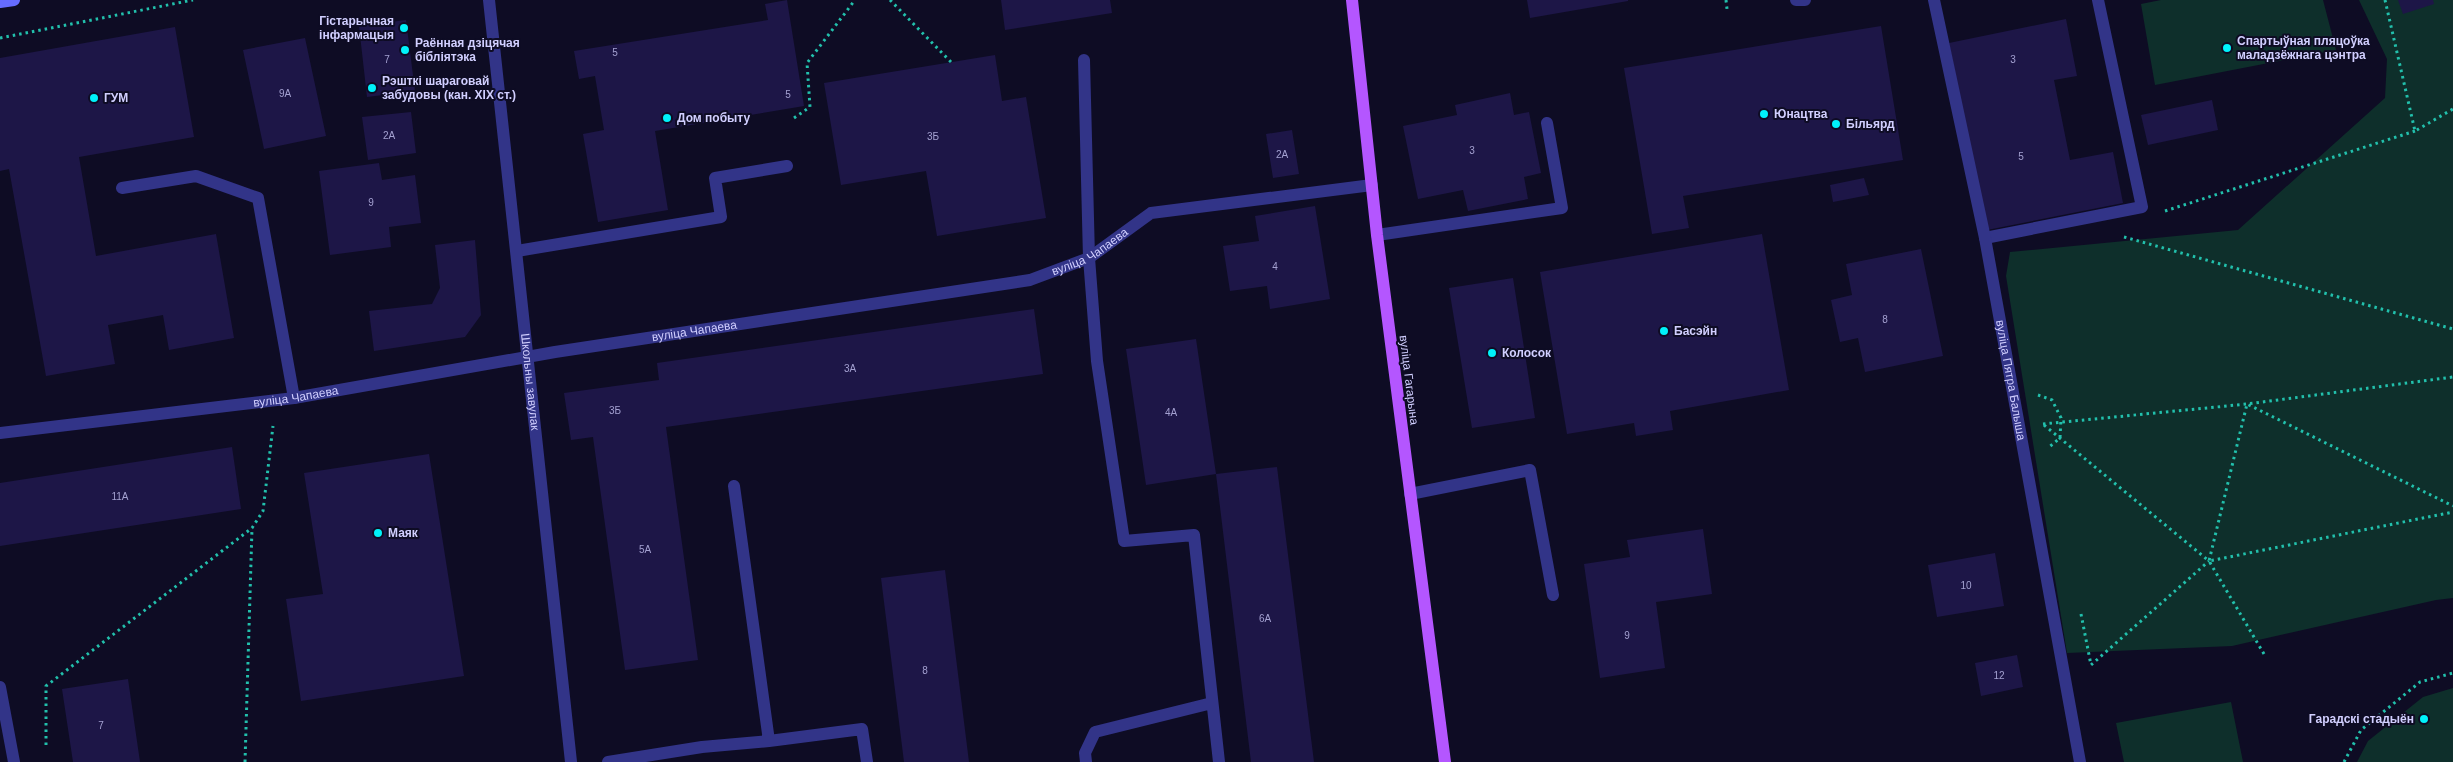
<svg xmlns="http://www.w3.org/2000/svg" width="2453" height="762" font-family="Helvetica,sans-serif">
<style>
.green{fill:#0e2f2b}
.building{fill:#1d1647}
.lines{fill:none;stroke-linecap:round;stroke-linejoin:round}
.path{stroke:#22c0ac;stroke-width:3;stroke-dasharray:2.5 4;stroke-linecap:butt}
.service{stroke:#323488;stroke-width:12}
.minor{stroke:#323488;stroke-width:12}
.secondary{stroke:#666cff;stroke-width:12}
.primary{stroke:#b456ff;stroke-width:12}
.poi-dot{fill:#00f2fa;stroke:#0e0c24;stroke-width:2}
.labels{text-anchor:middle;dominant-baseline:central;stroke-width:4;stroke-linejoin:round;paint-order:stroke}
.number-label{font-size:10px;fill:#a4a1d1}
.poi-label{font-size:12px;font-weight:bold;fill:#d1cfff;stroke:#0e0c24;text-anchor:start}
.street-label{font-size:12px;fill:#d1cfff;stroke:#0e0c24}
</style>
<rect width="100%" height="100%" fill="#0e0c24"/>
<path class="green" d="M2161 0H2323L2336 50 2155 85 2141 4Z
M2359 0H2453V598L2436 600 2232 646 2067 653 2006 276 2010 252 2238 230 2385 98 2387 59Z
M2453 688V762H2357L2368 741 2423 697Z
M2231 702 2243 762H2124L2116 723Z"/>
<path class="building" d="M787 0 804 106 655 131 668 210 598 222 583 134 604 130 595 76 579 79 574 51 768 20 765 4Z
M1001 0H1110L1112 13 1005 30Z
M1527 0H1628V1L1530 18Z
M2398 0H2433L2434 4 2403 14Z
M2066 19 2077 76 2054 80 2070 160 2113 152 2123 203 1987 230 1949 43Z
M406 20 415 91 367 97 359 26Z
M1881 26 1903 160 1683 196 1689 228 1652 234 1624 68Z
M175 27 194 137 79 157 96 256 216 234 234 338 169 350 163 315 108 325 115 364 46 376 9 169 0 171V58Z
M305 38 326 136 264 149 243 50Z
M995 55 1002 101 1026 97 1046 218 937 236 926 171 841 185 824 83Z
M1510 93 1514 115 1529 112 1541 173 1524 177 1528 199 1468 211 1463 190 1418 199 1403 126 1457 115 1455 105Z
M2212 100 2218 130 2148 145 2141 115Z
M411 112 416 153 368 160 362 117Z
M1292 130 1299 174 1273 178 1266 134Z
M379 163 382 180 415 175 421 223 389 227 391 247 330 255 319 171Z
M1864 178 1869 195 1833 202 1830 185Z
M1315 206 1330 299 1270 309 1267 286 1230 291 1223 246 1259 241 1255 216Z
M1762 234 1789 390 1670 411 1673 430 1636 436 1634 423 1567 434 1540 272Z
M475 240 481 315 465 337 374 351 369 311 432 304 440 288 435 245Z
M1921 249 1943 356 1865 372 1858 338 1840 342 1831 300 1852 295 1846 264Z
M1513 278 1535 418 1472 428 1449 288Z
M1034 309 1043 374 666 427 698 660 625 670 593 437 571 440 564 393 659 380 657 363Z
M1196 339 1216 474 1146 485 1126 349Z
M232 447 241 509 0 546V483Z
M429 454 464 676 301 701 286 599 323 594 304 473Z
M1277 467 1314 762H1251L1216 474Z
M1703 529 1712 594 1656 602 1665 668 1600 678 1584 564 1630 557 1627 540Z
M1995 553 2004 606 1937 617 1928 565Z
M945 570 969 762H904L881 578Z
M2017 655 2023 687 1981 696 1975 663Z
M128 679 140 762H73L62 689Z"/>
<g class="lines">
<path class="path" d="M890 0 951 62
M1726 0 1727 9
M2385 0 2415 131 2453 109
M0 38 193 0
M794 118 810 107 807 63 855 0
M2165 211 2415 131
M2124 237 2453 329
M2038 395 2052 400 2061 418 2060 438 2048 448
M2043 424 2247 404 2453 377
M2044 425 2209 561 2247 404 2453 506
M2081 614 2091 665 2209 561
M2264 654 2209 561 2453 512
M46 745V686L252 528 263 511 273 426
M245 762 252 528
M2344 762 2361 730 2420 682 2453 673"/>
<path class="service" d="M1796 0H1805
M1084 60 1089 258 1097 361 1124 541 1194 535 1219 762
M122 188 196 176 258 198 294 398
M1377 235 1562 208 1547 123
M1985 238 2142 207 2098 0
M517 251 721 217 715 178 787 166
M734 486 769 741 862 729 867 762
M1410 494 1530 470 1553 595
M0 687 14 762
M608 762 702 747 769 741
M1086 762 1085 753 1095 732 1212 703"/>
<g class="minor">
<path id="s1" d="M489 0 571 762"/>
<path id="s2" d="M1934 0 1985 238 2080 762"/>
<path id="s3" d="M0 433 294 398 555 352 1030 280 1089 258 1151 213 1372 185"/>
</g>
<path class="secondary" d="M0 2 14 0"/>
<path class="primary" d="M1352 0 1377 235 1445 762"/>
</g>
<g class="poi-dot">
<circle cx="404" cy="28" r="5"/>
<circle cx="2227" cy="48" r="5"/>
<circle cx="405" cy="50" r="5"/>
<circle cx="372" cy="88" r="5"/>
<circle cx="94" cy="98" r="5"/>
<circle cx="1764" cy="114" r="5"/>
<circle cx="667" cy="118" r="5"/>
<circle cx="1836" cy="124" r="5"/>
<circle cx="1664" cy="331" r="5"/>
<circle cx="1492" cy="353" r="5"/>
<circle cx="378" cy="533" r="5"/>
<circle cx="2424" cy="719" r="5"/>
</g>
<g class="labels">
<g class="number-label">
<text x="615" y="52">5</text>
<text x="387" y="59">7</text>
<text x="2013" y="59">3</text>
<text x="285" y="93">9А</text>
<text x="788" y="94">5</text>
<text x="389" y="135">2А</text>
<text x="933" y="136">3Б</text>
<text x="1472" y="150">3</text>
<text x="1282" y="154">2А</text>
<text x="2021" y="156">5</text>
<text x="371" y="202">9</text>
<text x="1275" y="266">4</text>
<text x="1885" y="319">8</text>
<text x="850" y="368">3А</text>
<text x="615" y="410">3Б</text>
<text x="1171" y="412">4А</text>
<text x="120" y="496">11А</text>
<text x="645" y="549">5А</text>
<text x="1966" y="585">10</text>
<text x="1265" y="618">6А</text>
<text x="1627" y="635">9</text>
<text x="925" y="670">8</text>
<text x="1999" y="675">12</text>
<text x="101" y="725">7</text>
</g>
<g class="poi-label">
<text x="394" y="21" text-anchor="end">Гістарычная<tspan x="394" dy="14">інфармацыя</tspan></text>
<text x="2237" y="41">Спартыўная пляцоўка<tspan x="2237" dy="14">маладзёжнага цэнтра</tspan></text>
<text x="415" y="43">Раённая дзіцячая<tspan x="415" dy="14">бібліятэка</tspan></text>
<text x="382" y="81">Рэшткі шараговай<tspan x="382" dy="14">забудовы (кан. XIX ст.)</tspan></text>
<text x="104" y="98">ГУМ</text>
<text x="1774" y="114">Юнацтва</text>
<text x="677" y="118">Дом побыту</text>
<text x="1846" y="124">Більярд</text>
<text x="1674" y="331">Басэйн</text>
<text x="1502" y="353">Колосок</text>
<text x="388" y="533">Маяк</text>
<text x="2414" y="719" text-anchor="end">Гарадскі стадыён</text>
</g>
<g class="street-label">
<text stroke="none"><textPath href="#s3" startOffset="1108">вуліца Чапаева</textPath></text>
<text stroke="none"><textPath href="#s3" startOffset="702">вуліца Чапаева</textPath></text>
<text transform="translate(1409 380) rotate(83)">вуліца Гагарына</text>
<text stroke="none"><textPath href="#s2" startOffset="388">вуліца Пятра Балыша</textPath></text>
<text stroke="none"><textPath href="#s1" startOffset="384">Школьны завулак</textPath></text>
<text stroke="none"><textPath href="#s3" startOffset="298">вуліца Чапаева</textPath></text>
</g>
</g>
</svg>
